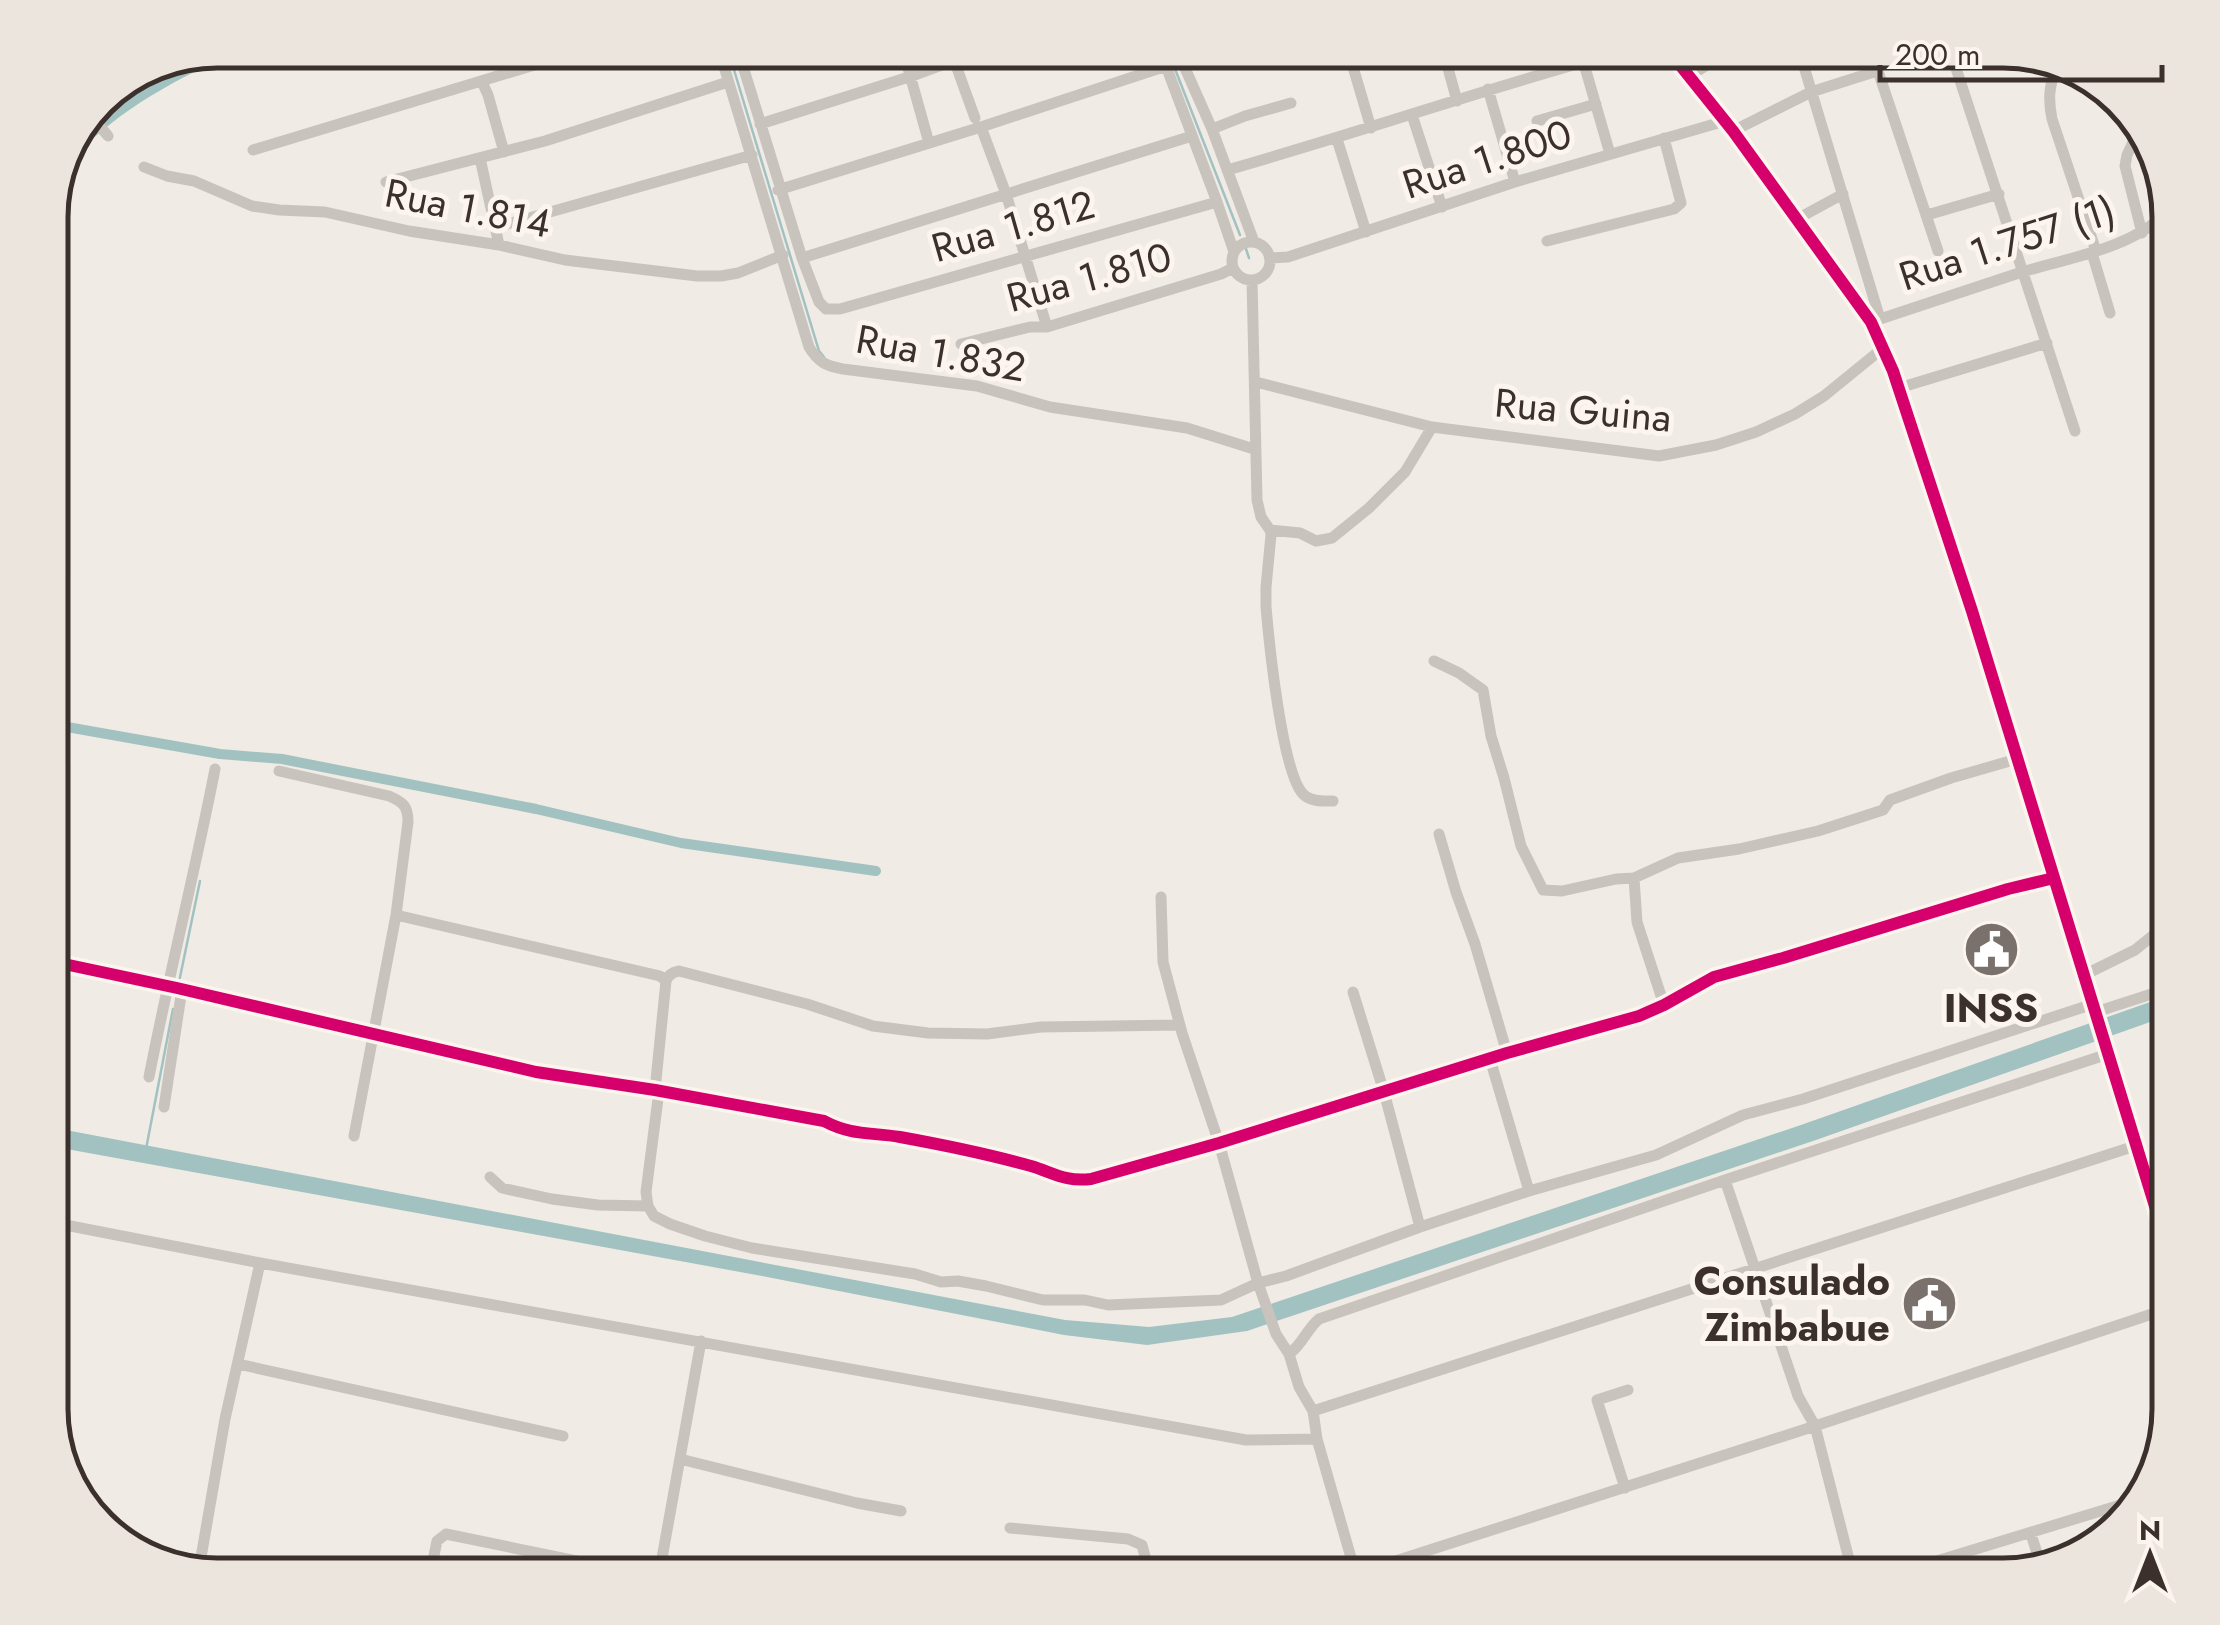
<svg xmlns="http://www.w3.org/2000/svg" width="2220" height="1625" font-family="Jost,sans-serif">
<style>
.water{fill:#a1c2c1}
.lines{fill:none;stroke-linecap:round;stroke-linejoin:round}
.stream{stroke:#a1c2c1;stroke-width:2.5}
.canal{stroke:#a1c2c1;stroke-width:10}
.minor{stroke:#c9c3be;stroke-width:11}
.cycleway-casing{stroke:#fbf5ee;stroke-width:19}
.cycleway{stroke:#d6006c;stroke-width:12}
.labels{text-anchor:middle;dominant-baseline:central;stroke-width:10;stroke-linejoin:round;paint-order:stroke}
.street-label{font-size:40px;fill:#3b302b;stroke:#fbf5ee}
.poi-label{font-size:40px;font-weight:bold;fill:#3b302b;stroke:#fbf5ee}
.rim{fill:none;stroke:#3b302b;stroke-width:5}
</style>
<rect width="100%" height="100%" fill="#f0ebe5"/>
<path class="water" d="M217 50H238C175 81 123 106 74 157L97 111 132 82Z
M2170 995V1015L1816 1140 1247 1331 1147 1345 1064 1335 762 1276 50 1146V1127L1065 1320 1149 1327 1232 1317 1798 1126Z"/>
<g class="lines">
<path class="stream" d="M728 50 819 351 824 357
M1167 50 1172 61
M1175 69 1240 235
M1246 249 1249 258
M179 982 200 881
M146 1149 173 1009"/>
<path class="canal" d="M50 724 220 754 282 759 536 809 681 843 876 871"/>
<path class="minor" d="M719 50 809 347C818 362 826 366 843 369L977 386 1050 407 1187 428 1254 449
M738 50 802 258 819 302 826 309H840L1217 202
M903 50 929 143
M1160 50 1217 202 1234 252
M1177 50 1212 129 1254 242
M1348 50 1371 128
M1443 50 1457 101
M1580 50 1610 154
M1668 50 1733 131 1871 322 1893 371 1972 611 2170 1255
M1799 50 1880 319
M1871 50 1938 251
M1950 50 2075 431
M954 60 975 118
M742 64 781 50
M2056 68C2049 87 2048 99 2052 119L2096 251
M1688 77 1730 50
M482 82 488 95 504 152
M1488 89 1515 182
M1412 115 1442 207
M93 118 108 136
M1537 121 1596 104
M760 124 912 76 982 50
M981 127 1006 194 1047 327
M2140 127 2127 155 2125 166 2142 233
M1212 129 1245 116 1291 103
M1733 131 1811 92 1877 71
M1337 139 1366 232
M253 150 584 50
M480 158 499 245
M144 167 167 176 194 181 252 206 279 210 325 212 409 231 499 245 565 260 697 276H721L738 273 783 255
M1227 170C1347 136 1464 96 1584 62
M386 182 545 141 728 82
M778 190 981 127 1215 50
M1927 215 1999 194
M1797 219 1843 194
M497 227 752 155
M1547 241 1674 209 1681 203 1664 138
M1232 261a19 19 0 1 1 38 0a19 19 0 1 1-38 0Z
M2092 253 2110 313
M802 258 1192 136
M1270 258 1288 257 1515 182 1725 121
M1252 280 1257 500 1261 517 1270 530 1271 535 1266 587V607C1269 642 1282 772 1303 794 1311 802 1323 801 1333 801
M1871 322C1920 306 1970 289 2019 273 2070 257 2129 250 2169 211
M961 344 1030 327H1047L1221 274 1233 268
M1256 382 1432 427 1659 456 1716 445 1756 432 1795 414 1824 396 1883 348
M1899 388 2047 343
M1270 530 1300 533 1316 541 1332 538 1369 508 1405 472 1432 427
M1434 661 1459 673 1483 690 1491 736 1504 778 1521 846 1543 890 1562 891 1616 879 1634 878 1678 858 1739 849 1818 831 1883 810 1890 800 1951 778 2017 759
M279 771 389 796C403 802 408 806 408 822L396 915 354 1136
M1439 834 1456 892 1475 944 1507 1053
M1634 878 1637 922 1664 1005
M1161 897 1163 962 1182 1033 1219 1143 1258 1283 1276 1334 1289 1354
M396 915 660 976 666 981 655 1090
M50 961 177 988 536 1072 655 1090 824 1121C852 1136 871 1132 900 1137 944 1145 988 1154 1031 1166 1054 1173 1065 1182 1091 1179L1219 1143 1507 1053 1639 1016 1664 1005 1714 977 1783 958 2008 889 2054 878
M2084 975 2135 950 2156 933 2170 912
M666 981C668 975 673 972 679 971L807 1004 873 1026 928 1033 987 1034 1041 1027 1180 1025
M1353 992 1384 1092 1420 1227
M2096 1012 2170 988
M1490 1059 1529 1191
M149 1077C169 974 195 872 215 769
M659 1091 646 1192 648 1206 654 1216 670 1224 705 1236 752 1248 915 1274 941 1282 958 1281 986 1286 1043 1300H1085L1108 1305 1221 1300 1258 1283 1286 1276 1420 1227 1529 1191 1656 1155 1743 1115 1803 1099 2093 1004
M164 1107 182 989
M490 1177 502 1188 552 1199 598 1205 648 1206
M1725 1180 1798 1396 1815 1426 1853 1575
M50 1222 260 1263 1246 1440 1317 1439
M238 1364 563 1436
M1313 1411 2135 1146
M680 1459 857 1503 901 1511
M1625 1488 1597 1400 1628 1390
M1010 1528 1128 1539 1142 1545 1150 1575
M2031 1534 2041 1566
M199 1569 225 1419 260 1263
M430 1575 437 1541 446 1534 645 1575
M659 1575 701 1341
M1352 1575 1815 1426 2170 1308
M1356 1575 1317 1439 1313 1411 1299 1387 1289 1354C1303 1344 1306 1330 1319 1319L1725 1180 2108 1054
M1891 1575 2140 1499"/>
<defs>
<path id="cycleway" d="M1668 50 1733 131 1871 322 1893 371 1972 611 2170 1255
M50 961 177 988 536 1072 655 1090 824 1121C852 1136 871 1132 900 1137 944 1145 988 1154 1031 1166 1054 1173 1065 1182 1091 1179L1219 1143 1507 1053 1639 1016 1664 1005 1714 977 1783 958 2008 889 2054 878"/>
</defs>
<use href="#cycleway" class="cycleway-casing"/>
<use href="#cycleway" class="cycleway"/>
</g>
<defs>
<symbol id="civic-disc" viewBox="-11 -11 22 22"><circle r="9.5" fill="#7a716c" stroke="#fbf5ee"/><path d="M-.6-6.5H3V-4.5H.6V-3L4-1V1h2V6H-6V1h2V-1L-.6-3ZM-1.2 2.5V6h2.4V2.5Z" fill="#fff"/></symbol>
</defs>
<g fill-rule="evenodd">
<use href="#civic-disc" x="1960" y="918" width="63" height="63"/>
<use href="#civic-disc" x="1898" y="1272" width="63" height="63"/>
</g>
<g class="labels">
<g class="street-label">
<text transform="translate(1487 159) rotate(-18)">Rua 1.800</text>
<text transform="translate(468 208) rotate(11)">Rua 1.814</text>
<text transform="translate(1013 226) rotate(-16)">Rua 1.812</text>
<text transform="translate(2007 243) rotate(-18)">Rua 1.757 (1)</text>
<text transform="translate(1089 277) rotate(-15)">Rua 1.810</text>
<text transform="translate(941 353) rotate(10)">Rua 1.832</text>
<text transform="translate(1583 410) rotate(5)">Rua Guina</text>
</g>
<g class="poi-label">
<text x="1991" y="1008">INSS</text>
<text x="1890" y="1281" text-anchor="end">Consulado<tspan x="1890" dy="46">Zimbabue</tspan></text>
</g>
</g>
<path d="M0 0H2220V1625H0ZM217 68H2003A149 149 0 0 1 2152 217V1409A149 149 0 0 1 2003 1558H217A149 149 0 0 1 68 1409V217A149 149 0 0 1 217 68Z" fill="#ece5de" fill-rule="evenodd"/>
<path class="rim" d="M217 68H2003A149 149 0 0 1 2152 217V1409A149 149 0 0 1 2003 1558H217A149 149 0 0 1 68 1409V217A149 149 0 0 1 217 68Z"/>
<g transform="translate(2150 1555)" stroke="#fbf5ee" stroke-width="8" paint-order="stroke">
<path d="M0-8L18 38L0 25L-18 38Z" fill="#3b302b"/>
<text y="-15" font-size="28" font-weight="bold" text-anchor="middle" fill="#3b302b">N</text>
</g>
<path d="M1880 65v15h282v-15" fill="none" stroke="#3b302b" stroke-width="5"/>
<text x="1895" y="65" font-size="30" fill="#3b302b" stroke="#fbf5ee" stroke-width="8" paint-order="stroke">200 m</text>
</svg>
